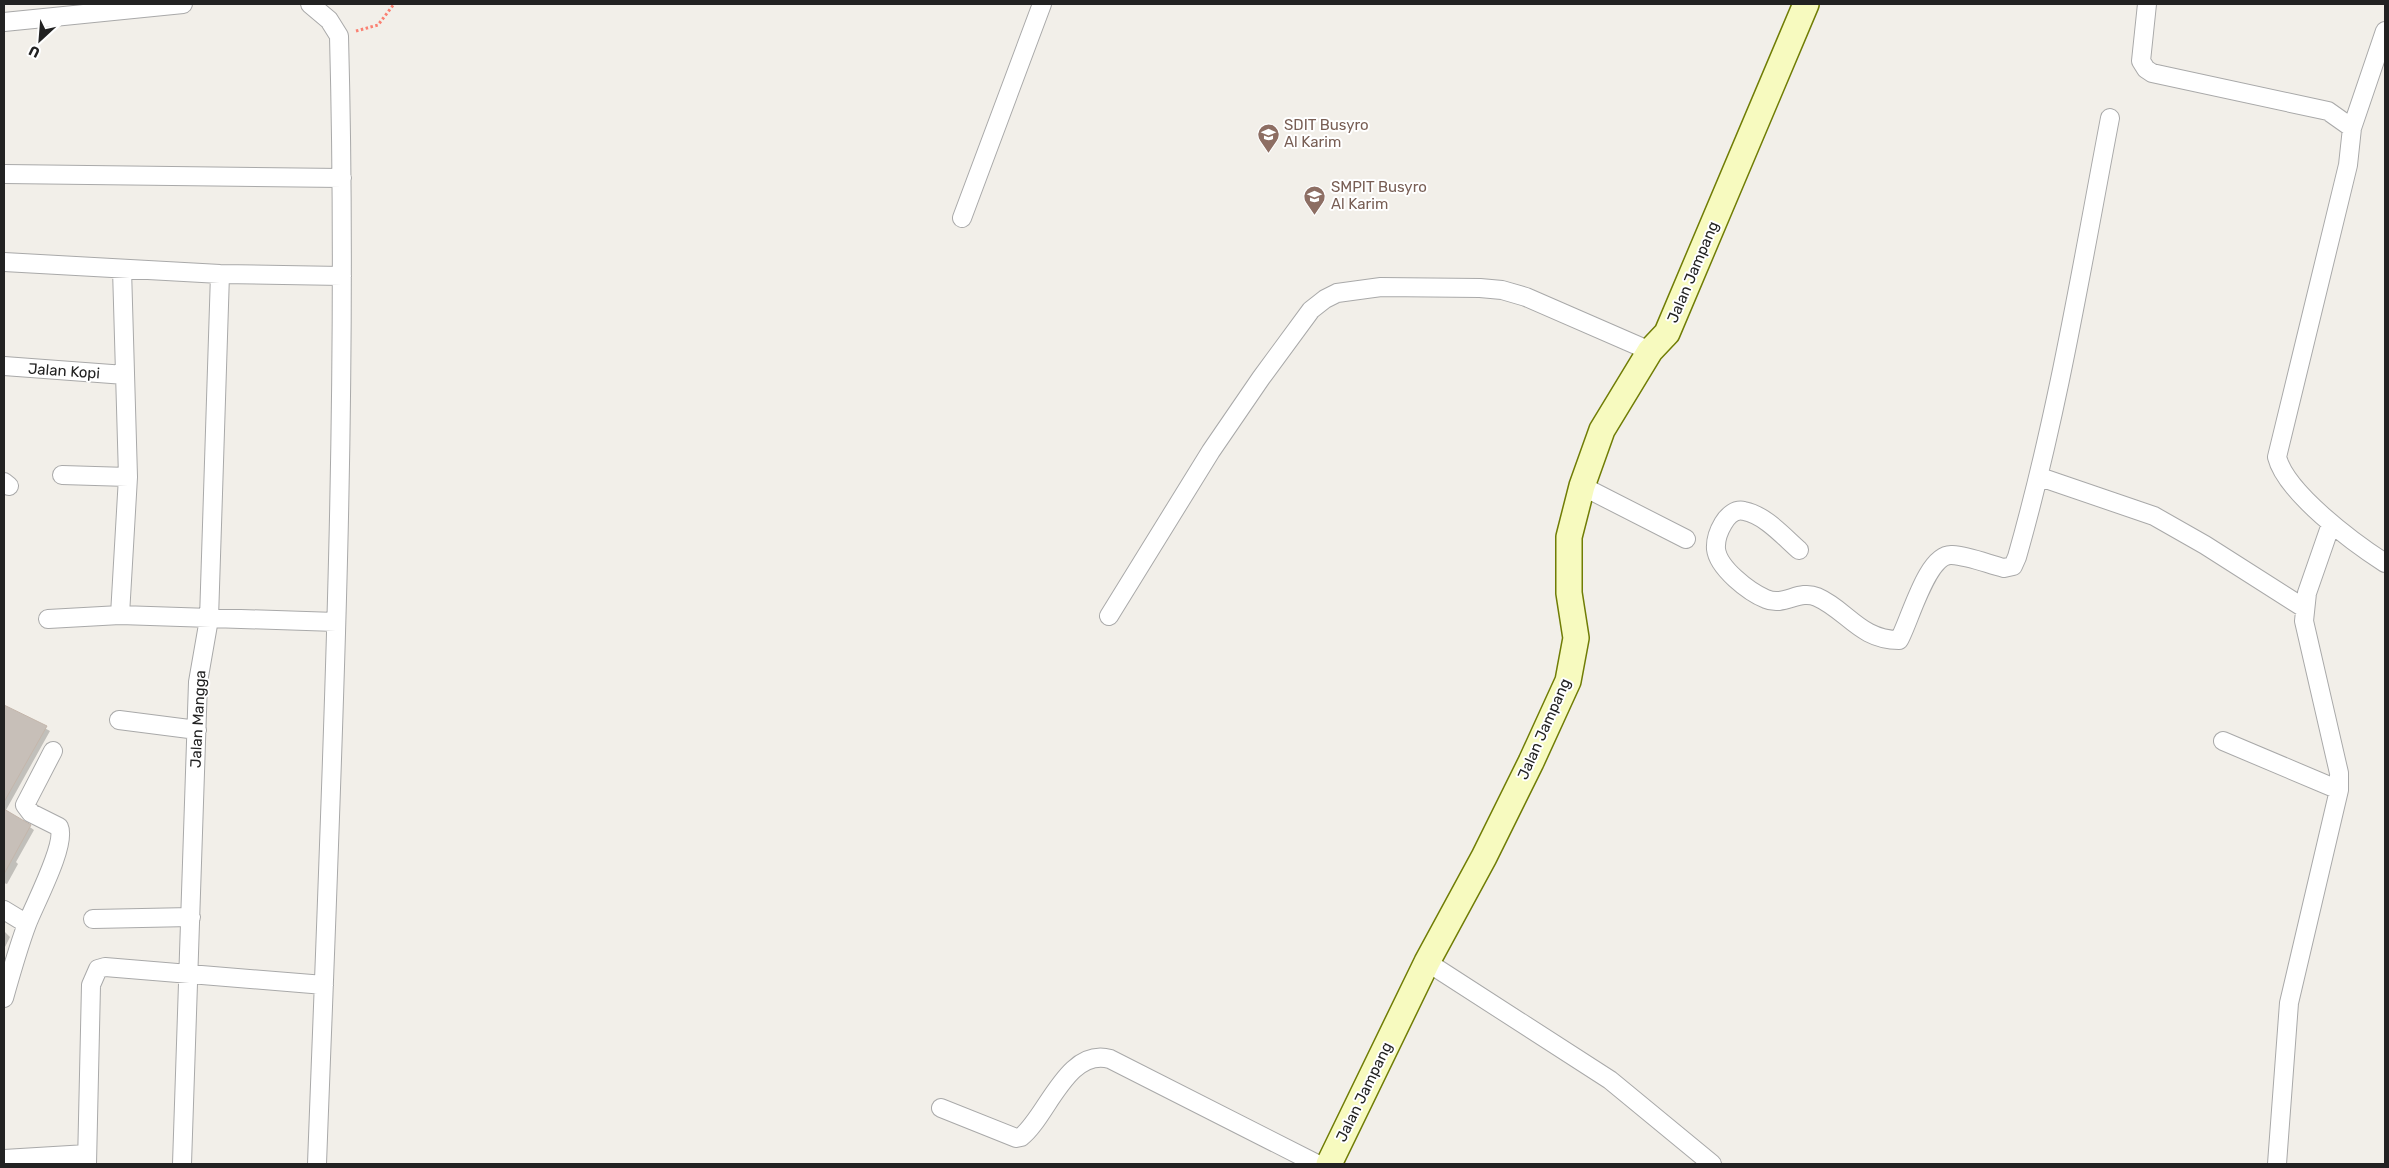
<svg xmlns="http://www.w3.org/2000/svg" width="2389" height="1168" font-family="Rubik,sans-serif">
<style>
.shadow{fill:#0003}
.building{fill:#c7bfb8;stroke:#c4b6ab}
.lines{fill:none;stroke-linecap:round;stroke-linejoin:round}
.street-casing{stroke:#a9a9a9;stroke-width:20}
.secondary-casing{stroke:#707d05;stroke-width:28}
.path{stroke:#fa8072;stroke-width:3;stroke-dasharray:2.5 2.5;stroke-linecap:butt}
.street{stroke:#fff;stroke-width:18}
.secondary{stroke:#f7fabf;stroke-width:25}
.labels{text-anchor:middle;dominant-baseline:central;stroke-width:4;stroke-linejoin:round;paint-order:stroke}
.education-label{font-size:15px;fill:#785e54;stroke:#fff;text-anchor:start}
.street-label{font-size:15px;fill:#222;stroke:#fff}
</style>
<rect width="100%" height="100%" fill="#f2efe9"/>
<path class="shadow" d="M4 706 50 731 6 810 34 830 16 862 18 864 7 884 4 883Z
M4 931 10 937 4 949Z"/>
<path class="building" d="M4 705 47 726 4 802Z
M4 809 31 825 4 874Z"/>
<g class="lines">
<defs>
<path id="street" d="M310 4 329 20 339 36C349 412 331 788 317 1164
M2147 4 2141 61 2146 69 2152 73 2328 111 2352 128 2348 165 2277 457C2286 493 2354 543 2385 563
M4 22 183 4
M2352 128 2385 31
M4 174 342 178
M962 218 1042 4
M4 262 220 274 342 276
M4 366 125 375
M62 475 128 477
M2040 477 2154 516 2205 545 2304 608
M4 482 9 486
M1582 486 1686 539
M1799 550C1783 536 1765 515 1744 511 1727 507 1715 535 1716 549 1718 568 1749 592 1766 599 1784 607 1799 589 1817 597 1847 610 1860 640 1899 640 1910 621 1927 553 1952 555 1969 556 1988 564 2004 568L2013 566 2017 557C2058 413 2082 265 2110 118
M120 615 128 477 122 269
M1109 616 1211 451 1261 378 1311 310 1325 299 1337 293 1381 287 1480 288 1502 290 1526 297 1650 351
M48 619 120 615 336 622
M119 720 197 730
M2223 741 2339 790
M4 910 27 924
M93 919 191 917
M1427 962 1610 1080 1712 1164
M4 998C11 973 18 948 27 924 34 905 67 844 59 827L31 813 25 805 53 751
M941 1108 1016 1138 1021 1137C1047 1117 1067 1047 1110 1059L1317 1164
M4 1159 87 1154
M87 1164 91 985 98 969 105 967 324 985
M182 1164 198 682 209 619 220 274
M2277 1164 2289 1003 2339 790V773L2304 621 2307 593 2331 524"/>
<path id="secondary" d="M1329 1164 1427 962 1484 857 1531 762 1568 681 1576 638 1569 593V537L1582 486 1602 430 1650 351 1667 333 1806 4"/>
</defs>
<use href="#street" class="street-casing"/>
<use href="#secondary" class="secondary-casing"/>
<path class="path" d="M356 31 378 25 394 4"/>
<use href="#street" class="street"/>
<use href="#secondary" class="secondary"/>
</g>
<defs>
<symbol id="school-pin" viewBox="-11 -11 22 30"><path d="M0 17L-7.5 6A9.5 9.5 0 1 1 7.5 6Z" fill="#8d6e63" stroke="#fff"/><path d="M0-5L7-2L0 1L-7-2ZM-4 1L0 2.5L4 1V4Q0 6-4 4Z" fill="#fff"/></symbol>
</defs>
<g fill-rule="evenodd">
<use href="#school-pin" x="1256" y="122" width="25" height="34"/>
<use href="#school-pin" x="1302" y="184" width="25" height="34"/>
</g>
<g class="labels">
<g class="education-label">
<text x="1284" y="125">SDIT Busyro<tspan x="1284" dy="17">Al Karim</tspan></text>
<text x="1331" y="187">SMPIT Busyro<tspan x="1331" dy="17">Al Karim</tspan></text>
</g>
<g class="street-label">
<text transform="translate(1693 272) rotate(-67)">Jalan Jampang</text>
<text transform="translate(64 371) rotate(4)">Jalan Kopi</text>
<text transform="translate(198 719) rotate(-87)">Jalan Mangga</text>
<text transform="translate(1544 729) rotate(-66)">Jalan Jampang</text>
<text transform="translate(1364 1092) rotate(-64)">Jalan Jampang</text>
</g>
</g>
<rect width="2389" height="1168" fill="none" stroke="#222222" stroke-width="10"/>
<g transform="translate(40 40) rotate(206)" stroke="#ffffff" stroke-width="4" paint-order="stroke">
<path d="M0-4L9 19L0 12L-9 19Z" fill="#222222"/>
<text y="-8" font-size="14" font-weight="bold" text-anchor="middle" fill="#222222">U</text>
</g>
</svg>
